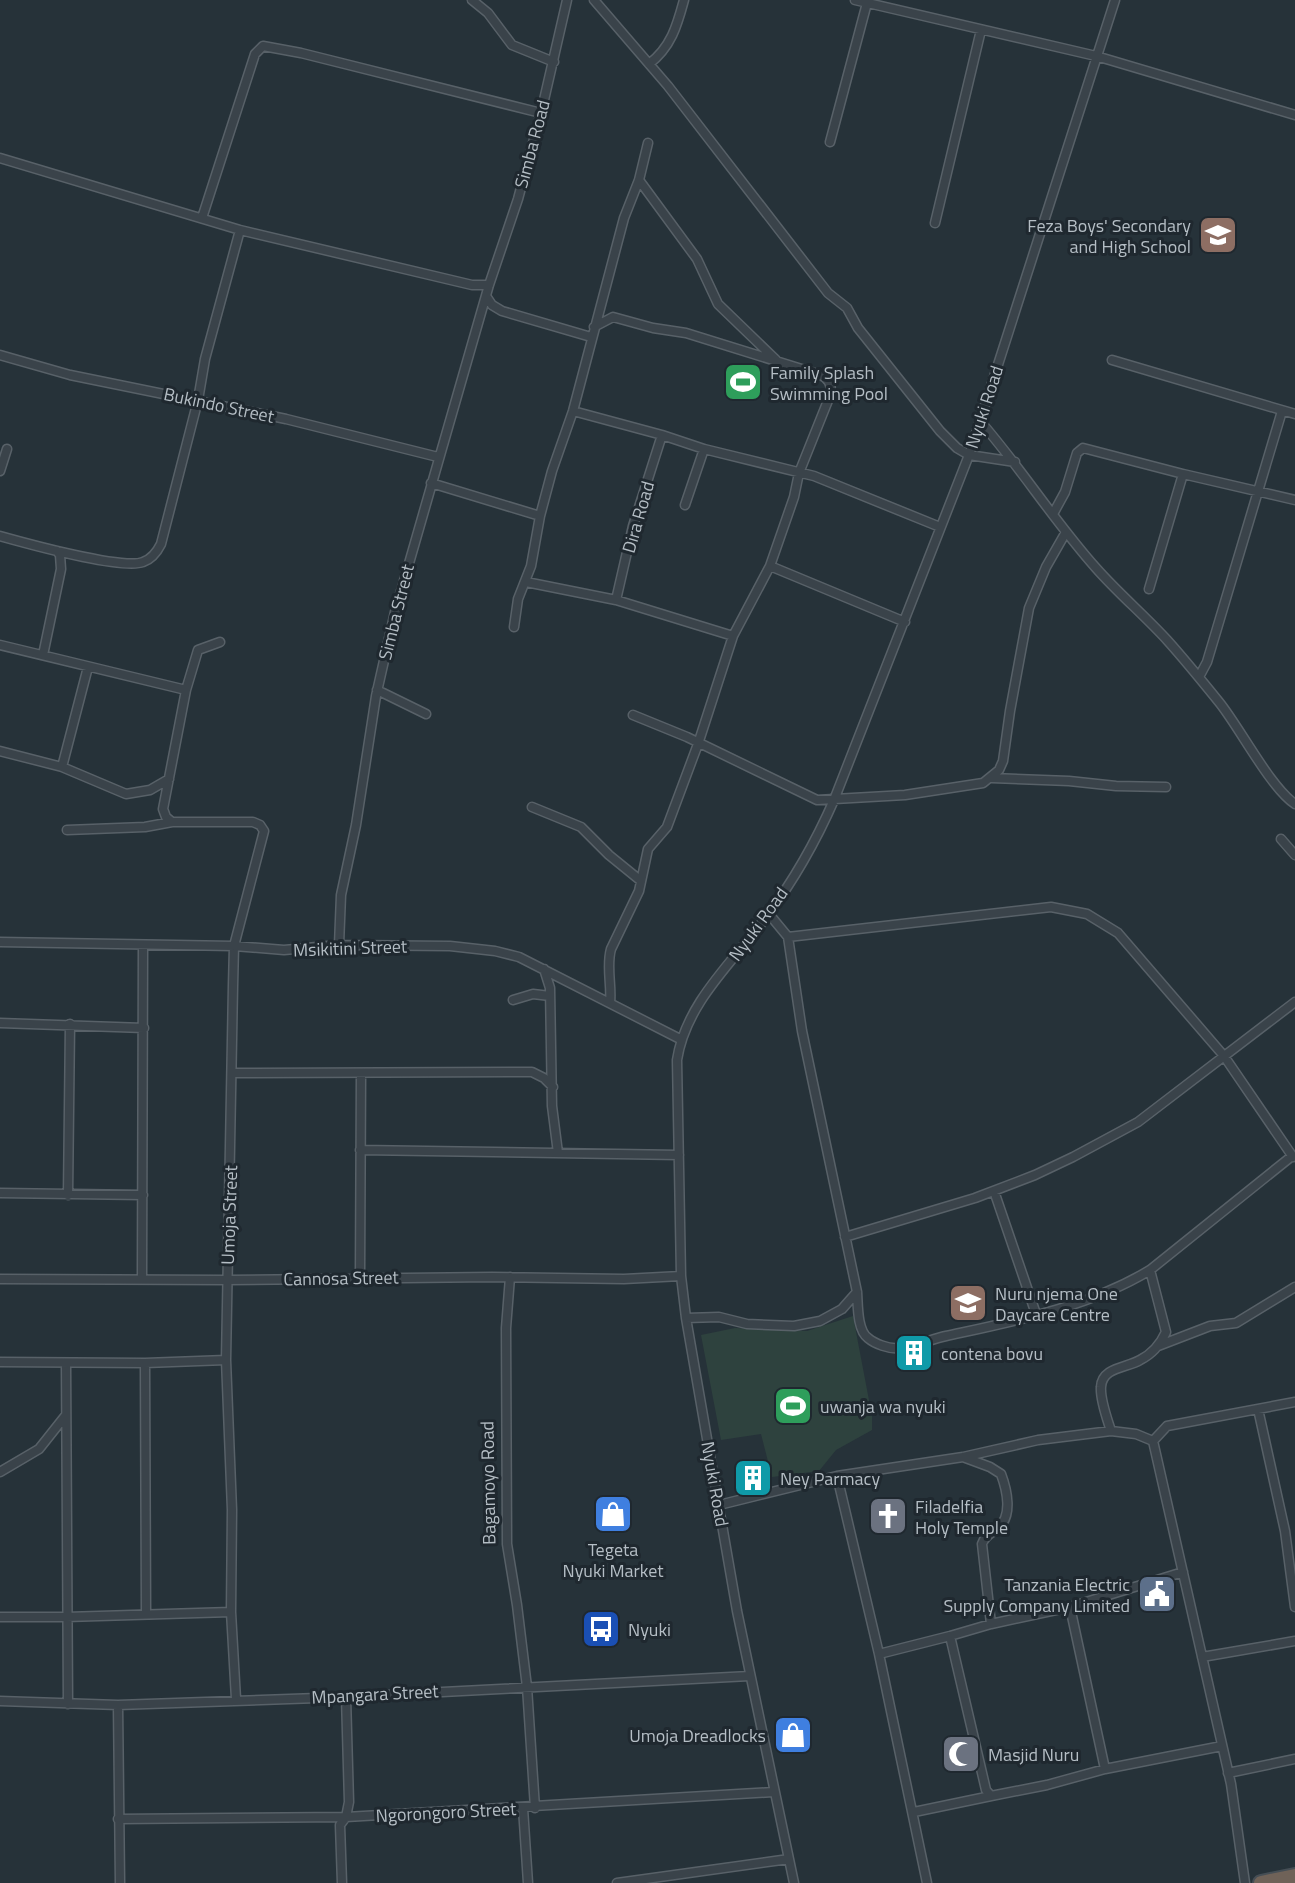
<svg xmlns="http://www.w3.org/2000/svg" width="1295" height="1883" font-family="'Titillium Web',sans-serif">
<style>
.pitch{fill:#2e423e}
.lines{fill:none;stroke-linecap:round;stroke-linejoin:round}
.street-casing{stroke:#586168;stroke-width:11}
.highway-casing{stroke:#454e55;stroke-width:18}
.street{stroke:#3a434a;stroke-width:8}
.highway{stroke:#6f6258;stroke-width:14}
.labels{text-anchor:middle;dominant-baseline:central;stroke-width:6;stroke-linejoin:round;paint-order:stroke}
.street-label{font-size:18px;fill:#b5bec5;stroke:#1f282f}
.poi-label{font-size:18px;fill:#b5bec5;stroke:#1f282f;text-anchor:start}
</style>
<rect width="100%" height="100%" fill="#263239"/>
<path class="pitch" d="M853 1316 872 1416V1430L836 1450 819 1471 772 1477 761 1434 721 1440 701 1335 735 1328 807 1331Z"/>
<g class="lines">
<defs>
<path id="street" d="M472 0 488 13 512 45 554 62
M594 0 668 86 828 293 847 308 858 328 940 431 957 448 969 455 1015 462
M855 0 1096 56 1295 115
M649 64C671 47 677 26 684 0
M830 142 867 3
M0 158 240 230 472 285H489
M639 180 697 259 718 304 776 360
M202 218 255 54 263 46 301 53 541 113
M935 223 981 30
M486 296 492 305 502 311 591 337
M594 327 613 317 653 328 686 333 821 375C829 379 831 384 831 393L799 473 794 497 770 566 733 636 698 744 667 827 648 849 639 891 611 949C606 966 612 986 610 1003
M0 355 70 375 286 419 438 457
M1112 360 1295 414
M573 411 662 435 704 449 814 476 940 527
M980 421C1021 468 1054 521 1096 568 1118 593 1144 615 1167 640 1185 660 1202 681 1219 702 1240 728 1270 787 1295 804
M0 471 7 449
M431 483 540 516
M685 505 704 449
M1053 514 1065 492 1077 453 1083 448 1183 474 1295 500
M0 536C25 543 123 570 143 562 152 559 157 552 161 544L198 400 205 359 240 230
M770 566 905 622
M526 582 616 600 733 636
M1149 589 1183 474
M616 600 633 526 662 435
M514 627 518 599 531 566 540 516 552 471 573 411 624 218 639 180 648 143
M0 645 186 690
M43 655 61 569 60 555 57 551
M1199 677 1207 662 1282 411
M377 690 426 714
M633 715 687 737 817 800 905 795 983 783 999 770 1003 761 1010 711 1029 608 1046 567 1066 532
M0 751 62 767 126 794 150 790 169 779
M62 767 88 667
M992 778 1069 781 1116 786 1166 787
M532 807 581 827 609 855 641 881
M172 822 166 817 163 809 186 690 198 650 220 642
M67 830 145 827 172 822H253L260 825 264 831 234 946 233 986 226 1360 232 1510 231 1612 236 1699
M1281 839 1295 855
M769 914 788 937 802 1031 857 1292C858 1305 857 1330 868 1338 875 1344 889 1349 898 1348 913 1348 931 1339 946 1336 1015 1321 1089 1307 1150 1270L1292 1156
M788 937 1051 907 1087 914 1118 933 1224 1056 1293 1157
M0 942 234 946 284 950 339 945 450 946 495 951 519 957 680 1039
M339 945 341 895 356 825 376 696 395 612 489 285 518 199 541 113 567 0
M544 969 550 988 552 1106 558 1153
M513 1000 533 994 550 996
M0 1023 144 1028
M233 1073 532 1072 544 1078 553 1087
M360 1150 679 1155
M994 1191 1036 1314
M0 1193 143 1195
M68 1195 70 1024
M845 1237 975 1198 1035 1175 1073 1157 1138 1122 1295 1002
M360 1277 361 1073
M510 1277 506 1328 507 1544 517 1605 527 1687 535 1808
M0 1279 227 1280 492 1277 624 1279 681 1276
M142 1279 143 946
M686 1318 719 1317 747 1324 794 1326 820 1321 842 1309 857 1292
M1158 1346 1210 1326 1236 1323 1295 1287
M0 1362 145 1363 226 1360
M66 1363 68 1704
M145 1363 146 1614
M1258 1409 1285 1531 1295 1607
M1111 1431C1107 1418 1100 1400 1101 1387 1102 1367 1127 1368 1140 1360 1152 1354 1161 1343 1166 1332L1150 1270
M963 1457 990 1467 1001 1474C1007 1490 1013 1516 998 1528 991 1534 985 1535 982 1544L991 1624
M0 1472 39 1449 66 1415
M837 1476 879 1654 927 1883
M719 1505 837 1476 963 1457 1038 1440 1111 1431 1136 1434 1153 1441
M1070 1607 1105 1769
M0 1617H66L231 1612
M950 1636 986 1790 991 1796 1047 1785 1105 1769 1222 1746
M879 1654 950 1636 991 1624 1070 1607 1183 1572
M1202 1657 1295 1641
M0 1701 118 1705 346 1697 750 1676
M118 1705 120 1883
M1228 1773 1295 1759
M523 1808 528 1883
M914 1812 991 1796
M118 1819 346 1817 773 1792
M342 1883 340 1825 346 1817 349 1802 346 1697
M617 1883 789 1859
M794 1883 737 1611 686 1318 681 1276 677 1060C686 1002 734 961 767 916 794 880 816 841 834 800L969 455 1115 0
M1245 1883 1231 1784 1153 1441 1167 1426 1295 1402"/>
<path id="highway" d="M1261 1883 1295 1876"/>
</defs>
<use href="#street" class="street-casing"/>
<use href="#highway" class="highway-casing"/>
<use href="#street" class="street"/>
<use href="#highway" class="highway"/>
</g>
<defs>
<symbol id="school-square" viewBox="-11 -11 22 22"><rect x="-9" y="-9" width="18" height="18" rx="4" fill="#8d6e63" stroke="#1f282f"/><path d="M0-5L7-2L0 1L-7-2ZM-4 1L0 2.5L4 1V4Q0 6-4 4Z" fill="#fff"/></symbol>
<symbol id="stadium-square" viewBox="-11 -11 22 22"><rect x="-9" y="-9" width="18" height="18" rx="4" fill="#2e9e5b" stroke="#1f282f"/><path d="M0-5a6.5 5 0 1 0 0 10a6.5 5 0 1 0 0-10ZM-3.5-1.8h7v3.6h-7Z" fill="#fff"/></symbol>
<symbol id="building-square" viewBox="-11 -11 22 22"><rect x="-9" y="-9" width="18" height="18" rx="4" fill="#0f9aa8" stroke="#1f282f"/><path d="M-4-6H4V6H1V3H-1V6H-4ZM-2.5-4.3h1.7v1.8h-1.7ZM.8-4.3h1.7v1.8H.8ZM-2.5-1h1.7V.8h-1.7ZM.8-1h1.7V.8H.8Z" fill="#fff"/></symbol>
<symbol id="shop-square" viewBox="-11 -11 22 22"><rect x="-9" y="-9" width="18" height="18" rx="4" fill="#3f7fe0" stroke="#1f282f"/><path d="M-5-2.5h2.3a2.7 3.5 0 0 1 5.4 0H5L5.5 6h-11ZM-1.5-2.5h3a1.5 2.3 0 0 0-3 0Z" fill="#fff"/></symbol>
<symbol id="church-square" viewBox="-11 -11 22 22"><rect x="-9" y="-9" width="18" height="18" rx="4" fill="#6b7280" stroke="#1f282f"/><path d="M-1.2-6h2.4v3.5h3.3v2.4h-3.3V6h-2.4V-.1h-3.3v-2.4h3.3Z" fill="#fff"/></symbol>
<symbol id="civic-square" viewBox="-11 -11 22 22"><rect x="-9" y="-9" width="18" height="18" rx="4" fill="#5c6f8a" stroke="#1f282f"/><path d="M-.6-6.5H3V-4.5H.6V-3L4-1V1h2V6H-6V1h2V-1L-.6-3ZM-1.2 2.5V6h2.4V2.5Z" fill="#fff"/></symbol>
<symbol id="bus-square" viewBox="-11 -11 22 22"><rect x="-9" y="-9" width="18" height="18" rx="4" fill="#1a4fb4" stroke="#1f282f"/><path d="M-5-6H5V4H4V6H2V4H-2V6H-4V4H-5ZM-3.5-4V0h7V-4ZM-3.5 1.2v1.5H-2V1.2ZM2 1.2v1.5H3.5V1.2Z" fill="#fff"/></symbol>
<symbol id="mosque-square" viewBox="-11 -11 22 22"><rect x="-9" y="-9" width="18" height="18" rx="4" fill="#6b7280" stroke="#1f282f"/><path d="M3.5-4.9A6 6 0 1 0 3.5 4.9A5 5 0 1 1 3.5-4.9Z" fill="#fff"/></symbol>
</defs>
<g fill-rule="evenodd">
<use href="#school-square" x="1196" y="213" width="44" height="44"/>
<use href="#stadium-square" x="721" y="360" width="44" height="44"/>
<use href="#school-square" x="946" y="1281" width="44" height="44"/>
<use href="#building-square" x="892" y="1331" width="44" height="44"/>
<use href="#stadium-square" x="771" y="1384" width="44" height="44"/>
<use href="#building-square" x="731" y="1456" width="44" height="44"/>
<use href="#shop-square" x="591" y="1492" width="44" height="44"/>
<use href="#church-square" x="866" y="1494" width="44" height="44"/>
<use href="#civic-square" x="1135" y="1572" width="44" height="44"/>
<use href="#bus-square" x="579" y="1607" width="44" height="44"/>
<use href="#shop-square" x="771" y="1713" width="44" height="44"/>
<use href="#mosque-square" x="939" y="1732" width="44" height="44"/>
</g>
<g class="labels">
<g class="street-label">
<text transform="translate(532 144) rotate(-75)">Simba Road</text>
<text transform="translate(219 405) rotate(12)">Bukindo Street</text>
<text transform="translate(984 407) rotate(-72)">Nyuki Road</text>
<text transform="translate(638 517) rotate(-74)">Dira Road</text>
<text transform="translate(396 612) rotate(-76)">Simba Street</text>
<text transform="translate(758 924) rotate(-54)">Nyuki Road</text>
<text transform="translate(350 948) rotate(-2)">Msikitini Street</text>
<text transform="translate(229 1215) rotate(-88)">Umoja Street</text>
<text transform="translate(341 1278) rotate(-1)">Cannosa Street</text>
<text transform="translate(488 1483) rotate(-91)">Bagamoyo Road</text>
<text transform="translate(715 1484) rotate(80)">Nyuki Road</text>
<text transform="translate(375 1694) rotate(-3)">Mpangara Street</text>
<text transform="translate(446 1812) rotate(-3)">Ngorongoro Street</text>
</g>
<g class="poi-label">
<text x="1191" y="225" text-anchor="end">Feza Boys' Secondary<tspan x="1191" dy="21">and High School</tspan></text>
<text x="770" y="372">Family Splash<tspan x="770" dy="21">Swimming Pool</tspan></text>
<text x="995" y="1293">Nuru njema One<tspan x="995" dy="21">Daycare Centre</tspan></text>
<text x="941" y="1353">contena bovu</text>
<text x="820" y="1406">uwanja wa nyuki</text>
<text x="780" y="1478">Ney Parmacy</text>
<text x="915" y="1506">Filadelfia<tspan x="915" dy="21">Holy Temple</tspan></text>
<text x="613" y="1549" text-anchor="middle">Tegeta<tspan x="613" dy="21">Nyuki Market</tspan></text>
<text x="1130" y="1584" text-anchor="end">Tanzania Electric<tspan x="1130" dy="21">Supply Company Limited</tspan></text>
<text x="628" y="1629">Nyuki</text>
<text x="766" y="1735" text-anchor="end">Umoja Dreadlocks</text>
<text x="988" y="1754">Masjid Nuru</text>
</g>
</g>
</svg>
